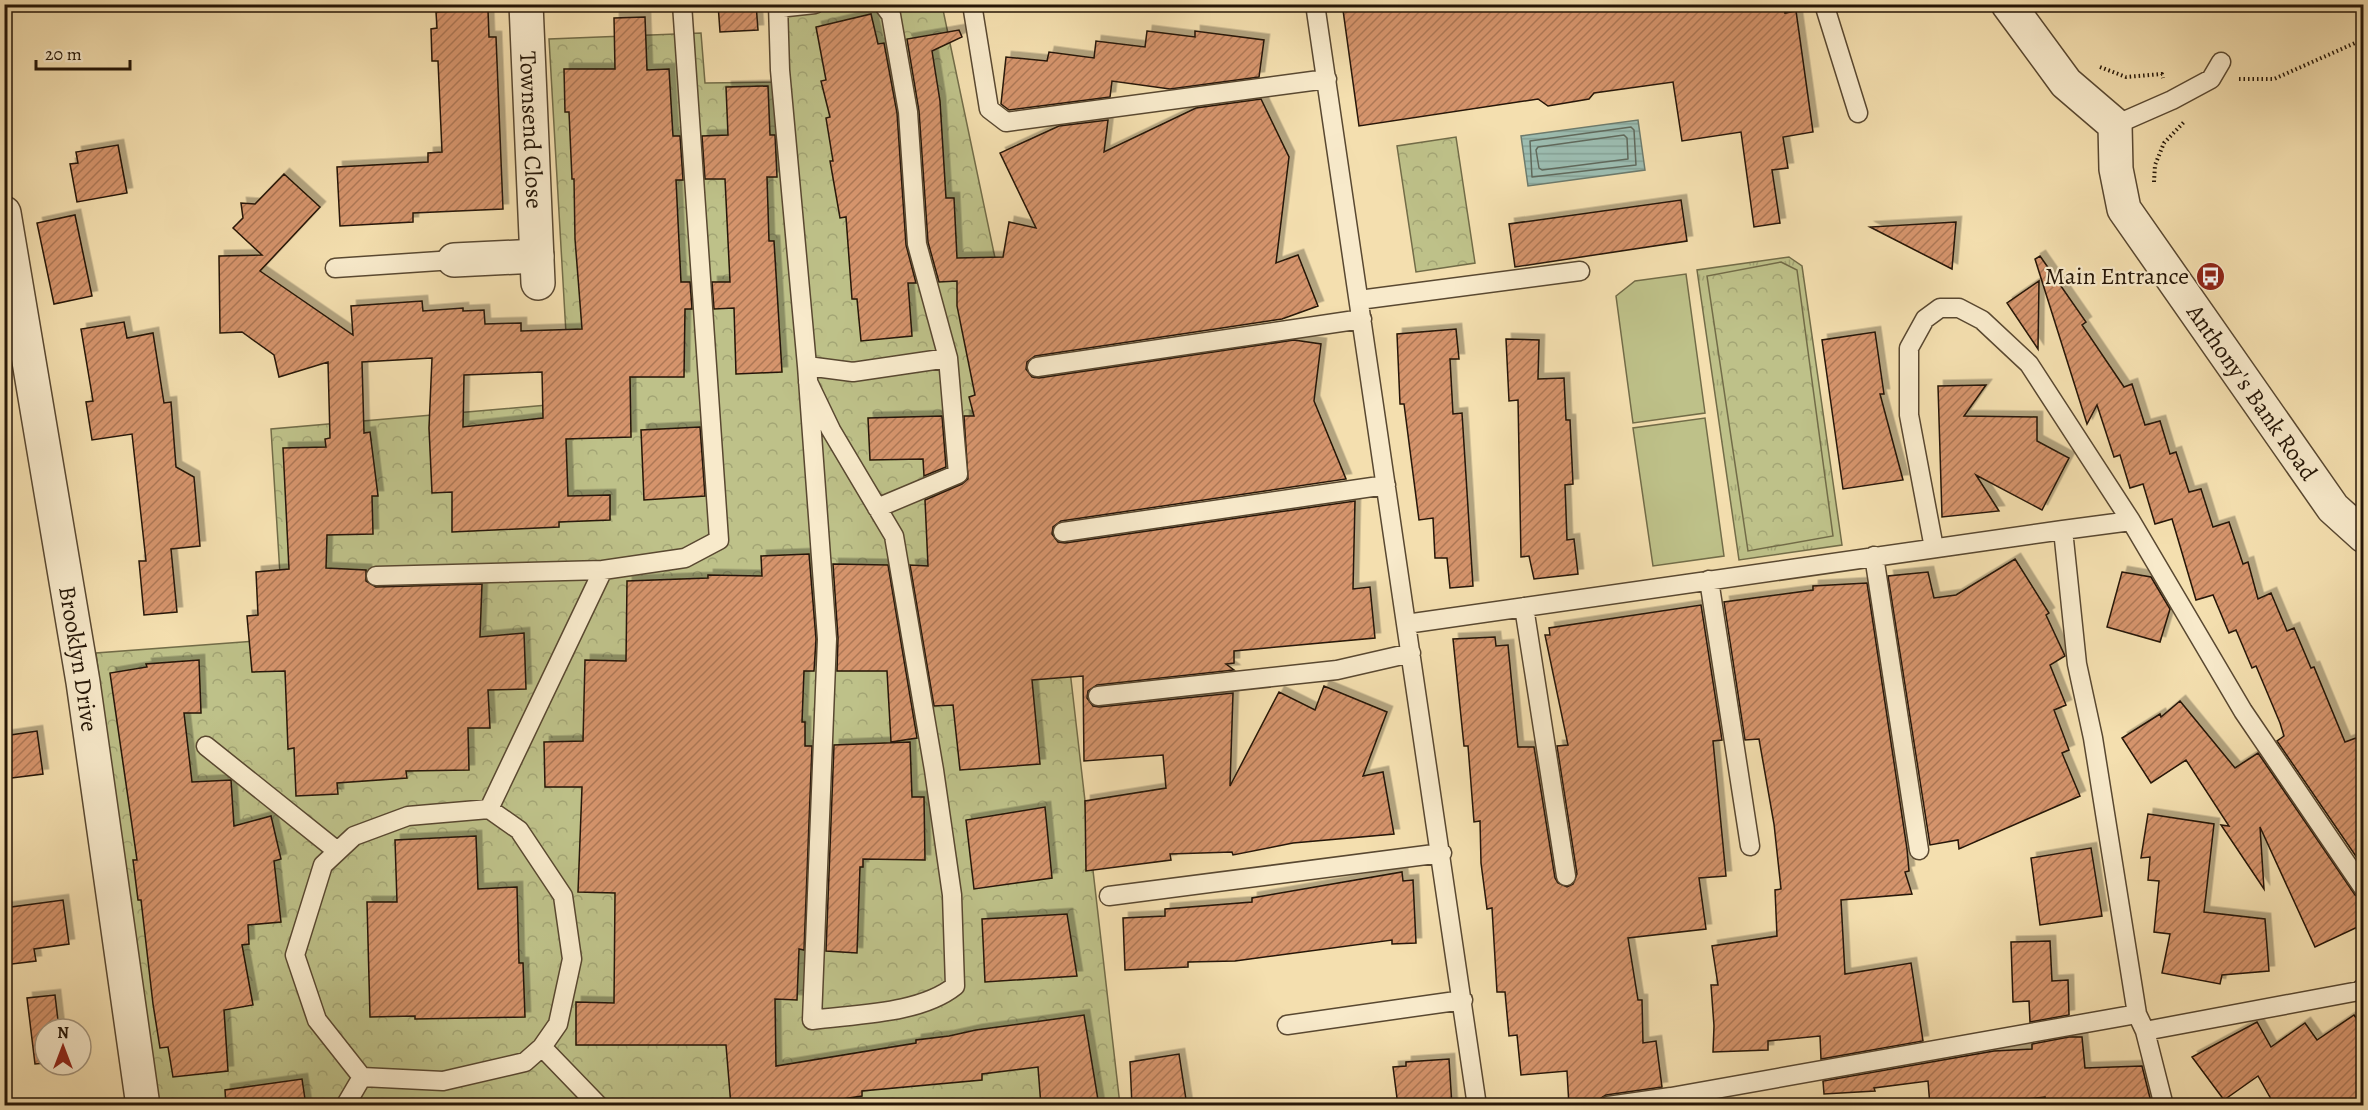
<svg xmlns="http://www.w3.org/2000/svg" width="2368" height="1110" font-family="Alegreya,serif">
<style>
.grass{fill:url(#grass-tufts);stroke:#726c48;stroke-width:1.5}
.park{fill:url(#park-crowns);stroke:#726c48;stroke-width:1.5}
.pitch{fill:#bec189;stroke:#726c48;stroke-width:1.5}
.water{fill:url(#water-rules);stroke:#6c7a6c;stroke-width:1.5}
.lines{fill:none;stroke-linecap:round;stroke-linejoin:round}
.shore{stroke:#60695c;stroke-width:1.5}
.building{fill:url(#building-hatch);stroke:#251607;stroke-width:1.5;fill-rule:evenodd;filter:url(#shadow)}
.lane-casing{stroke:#594831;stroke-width:21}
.street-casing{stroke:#594831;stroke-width:36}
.path{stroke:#251607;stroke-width:4;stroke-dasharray:1.5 3;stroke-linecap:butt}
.lane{stroke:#f8eacb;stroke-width:18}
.street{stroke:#f8eacb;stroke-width:33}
.labels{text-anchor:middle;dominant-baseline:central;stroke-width:4.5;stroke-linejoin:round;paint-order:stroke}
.street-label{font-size:24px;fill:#251607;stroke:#f8eacb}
.poi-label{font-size:24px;fill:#251607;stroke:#f8eacb;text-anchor:end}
</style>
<defs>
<pattern id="grass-tufts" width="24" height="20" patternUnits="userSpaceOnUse" patternTransform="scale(1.5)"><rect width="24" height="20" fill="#bec189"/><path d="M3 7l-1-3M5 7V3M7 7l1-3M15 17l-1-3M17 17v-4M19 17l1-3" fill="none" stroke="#a3a575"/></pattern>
<pattern id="park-crowns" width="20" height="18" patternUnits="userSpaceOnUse" patternTransform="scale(1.5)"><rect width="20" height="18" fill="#bec189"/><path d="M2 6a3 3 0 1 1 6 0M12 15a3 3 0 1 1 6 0" fill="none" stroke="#a3a575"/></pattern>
<pattern id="water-rules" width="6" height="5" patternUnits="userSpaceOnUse" patternTransform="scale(1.5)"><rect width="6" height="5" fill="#9cbcb0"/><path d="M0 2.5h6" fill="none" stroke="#86a196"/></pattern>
<pattern id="building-hatch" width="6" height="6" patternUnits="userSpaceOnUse" patternTransform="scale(1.5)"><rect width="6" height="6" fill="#d5946c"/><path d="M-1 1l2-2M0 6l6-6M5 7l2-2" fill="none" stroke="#ad7857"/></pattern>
<filter id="shadow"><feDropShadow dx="5.5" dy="-5.5" stdDeviation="0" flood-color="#0004"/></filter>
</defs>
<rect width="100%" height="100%" fill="#f4dfaf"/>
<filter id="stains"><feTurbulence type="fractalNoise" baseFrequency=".00333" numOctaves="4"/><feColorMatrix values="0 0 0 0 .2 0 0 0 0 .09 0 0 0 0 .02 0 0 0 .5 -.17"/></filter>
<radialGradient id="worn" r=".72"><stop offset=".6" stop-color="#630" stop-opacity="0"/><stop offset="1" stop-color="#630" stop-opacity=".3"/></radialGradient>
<path class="grass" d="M1789 257 1802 266 1842 545 1739 560 1697 270Z"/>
<path class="park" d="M772 5H942L1056 549 1120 1105H155L96 653 284 639 271 429 570 403 549 39 701 33 705 83 776 82Z
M1456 137 1475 263 1416 272 1397 146Z
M1781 262 1797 270 1833 536 1748 551 1707 276Z"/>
<path class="pitch" d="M1686 274 1705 413 1633 423 1616 296 1635 281Z
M1705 418 1724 556 1653 566 1633 428Z"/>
<path class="water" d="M1638 120 1645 170 1528 186 1521 136Z"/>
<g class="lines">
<path class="shore" d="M1631 127 1634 130 1636 165 1532 177 1530 141Z
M1624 135 1627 138 1628 159 1542 170 1539 168 1536 150 1538 147Z"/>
</g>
<path class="building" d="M718 4H756L758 30 720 32Z
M1380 4H1784L1785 13 1796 11 1813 132 1783 137 1788 168 1772 170 1780 223 1754 227 1741 132 1682 141 1673 82 1594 93 1589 99 1548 106 1538 99 1359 126 1343 10Z
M488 10 489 37H496L503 209 413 213V222L340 226 337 167 428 162V153L442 152 438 61H432L431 29 437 28 436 12Z
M871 14 878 44 884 43 897 113 906 245 916 283H908L912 336 861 341 857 299H852L846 217 840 218 830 161H833L826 118 830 117 821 81 826 80 816 27Z
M645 17 647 70 669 69 673 136H680L683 180H676L681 282H690L692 309H685L684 377H630L631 437 566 439 568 496 610 495V520L559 522V527L452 532V492L432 493 429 428 432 358 362 362 364 433 370 432 378 496H372L373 534 327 535 326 568 366 570V581L376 587 482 584 480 637 524 633 526 689 488 690 490 728H468L469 770 406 771 407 778 337 783 338 794 296 796 294 748 288 749 285 671 252 672 247 616 258 615 256 572 289 569 283 448 326 447 325 439 330 438 328 362 279 377 274 355 242 332 220 333 219 256 262 255 233 228 243 218 241 203 255 204 284 174 320 207 260 271 353 335 351 306 422 301 423 311 463 308V311L484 310 485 324 521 323V331L582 329 575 239 574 179H572L569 112H565L564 69H615L614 18ZM542 372 543 418 463 427 464 375Z
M959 30 962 37 932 51 940 101 946 198H954L957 258 1003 257 1009 222 1036 228 1000 153 1059 126 1108 120 1104 152 1196 108 1261 99 1289 157 1276 263 1298 255 1318 306 1282 319 1035 356 1027 362 1026 369 1032 377 1039 378 1294 340 1321 344 1314 401 1346 479 1061 521 1053 527 1052 534 1058 542 1065 543 1355 501 1353 589 1370 587 1375 638 1234 651V663L1226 664 1234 670 1097 685 1088 691 1087 698 1093 706 1099 707 1233 693 1230 786 1279 692 1315 710 1324 686 1387 712 1363 776 1383 772 1394 834 1293 843 1233 855 1232 852 1170 854 1171 860 1086 871 1085 801 1166 788 1163 755 1084 761 1083 676 1032 680 1040 764 960 770 953 705 934 706 910 565 928 566 925 500 962 484 968 479 964 416H974L969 397 975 395 957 306V281L939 282 928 242 919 111 907 39Z
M1147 31 1195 37V31L1264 40 1259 77 1170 89 1112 81 1110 97 1009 110 1001 104 1006 57 1047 61 1049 52 1094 58 1096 41 1145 47Z
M768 86 770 135H775L777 177H767L769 241H774L782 372 736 374 734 308 714 309 712 282H730L725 179H705L702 136 728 135 726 87Z
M118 145 127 193 77 202 70 164 78 163 76 152Z
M1681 200 1687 241 1515 267 1509 224Z
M75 215 92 296 54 304 37 223Z
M1956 222 1952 269 1870 227Z
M2040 256 2086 322 2082 325 2124 387 2132 384 2145 425 2160 421 2170 454 2176 452 2189 492 2201 489 2213 527 2229 522 2243 564 2248 562 2258 599 2271 593 2287 631 2294 628 2311 668 2314 667 2345 742 2356 738 2364 757V868L2277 741 2284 736 2280 723 2256 666 2252 668 2236 630 2229 633 2213 595 2196 600 2172 519 2155 524 2143 484 2130 488 2120 455 2114 457 2097 405 2087 424 2035 259Z
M2039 281 2038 349 2007 303Z
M124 322 127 338 153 333 164 403 171 402 176 467 194 477 200 546 171 549 177 612 144 615 139 561H146L132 434 92 440 86 402 93 401 81 329Z
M1456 329 1459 359H1450L1453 414 1462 413 1473 586 1450 588 1447 558H1435L1433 518 1419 520 1404 404H1400L1397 334Z
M1875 332 1884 394H1880L1903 480 1843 489 1822 340Z
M1506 339 1539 340 1538 379 1564 378 1566 420H1570L1573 484 1565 485 1567 540 1574 539 1578 574 1534 579 1529 556 1521 557 1518 400 1509 401Z
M1986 385 1964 416 2037 417V441L2069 458 2042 510 1976 475 1999 511 1942 517 1938 386Z
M942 416 946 467 924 476 923 459 870 460 868 418Z
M700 427 705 496 644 500 641 430Z
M809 554 816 639 814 671H804L802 722H805V746H812L804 950 799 949 797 1000 775 999 776 1066 916 1043V1040L949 1036 976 1030 1084 1015 1099 1106H1041L1038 1067 982 1074V1080L862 1091V1096L795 1106H731L726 1045H576V1002L614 1003 615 893 578 892 582 787H545L544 742 583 741 585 660 626 661 627 581 708 578V575L762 576 761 556Z
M2015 559 2049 613 2046 615 2065 656 2050 665 2066 705 2054 710 2069 750 2062 753 2080 796 1959 849 1958 840 1930 845 1888 576 1928 572 1934 598 1956 595Z
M833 564 888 565 917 738 891 742 887 671H837L838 638Z
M2122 572 2151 577 2170 609 2160 642 2107 627Z
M1867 583 1907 849 1909 871 1905 872 1912 894 1841 900 1845 974 1911 963 1923 1041 1821 1059 1820 1036 1768 1041V1050L1713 1052 1714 1026 1711 985H1718L1712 946 1777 936 1775 890 1781 889 1774 824 1759 739 1745 740 1724 602 1813 590V586Z
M1701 605 1722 740 1713 741 1726 876 1699 878 1706 929 1628 938 1638 1000H1642L1643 1043 1656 1041 1662 1087 1606 1095 1601 1098 1597 1106H1569L1567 1071 1521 1075 1517 1035 1509 1036 1505 992H1497L1492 908 1487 909 1481 863 1480 821 1474 822 1468 746H1464L1453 639 1495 637 1496 646 1508 645 1518 747H1534L1555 878 1558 883 1567 887 1573 884 1577 874 1557 746 1568 745 1545 635H1550L1549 628Z
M199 660 201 713H184L192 782 231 780 234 826 271 816 281 859 274 861 281 922 248 925 249 944 242 945 253 1005 224 1010 228 1071 173 1077 168 1047 160 1048 153 1004 141 900H138L133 860H137L110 673 147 667 146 664Z
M2180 701 2235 768 2258 753 2355 895 2364 900V924L2315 947 2260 827 2264 889 2221 825 2229 826 2186 760 2151 783 2122 738 2160 714 2161 717Z
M37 731 43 774 4 779V736Z
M910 742 912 797H924L925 860 863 859V867H860L857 953 826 951 834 745Z
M1045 807 1052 878 974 889 966 820Z
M2148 814 2214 824 2204 912 2265 919 2269 971 2222 975 2220 984 2162 973 2170 934 2154 932 2159 881 2148 880 2150 857 2141 858Z
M476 836 478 889 517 887 519 963H523L525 1017 415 1019V1016L370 1017 367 902H397L395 840Z
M2091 848 2102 916 2040 925 2031 858Z
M1402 872 1403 881 1413 880 1416 943 1392 944V940L1235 961 1188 962V967L1125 970 1123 918 1165 916V909L1252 902V898Z
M63 900 69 944 34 949 36 961 4 965V908Z
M1067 914 1077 976 985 982 982 919Z
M2050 941 2052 981 2068 980 2069 1015 2030 1022 2029 1001 2013 1002 2011 942Z
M55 995 59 1029H45V1063L35 1064 27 998Z
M2354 1015 2364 1029V1106H2275L2258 1076 2224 1100 2192 1057 2257 1022 2271 1047 2305 1023 2317 1040Z
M2069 1037H2082L2085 1068 2142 1066 2152 1106H2046L2045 1097 1994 1103V1106H1930L1928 1081 1874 1088 1875 1091 1824 1094 1823 1081 1994 1051 2032 1049V1044Z
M1179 1054 1187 1106H1132L1130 1062Z
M1449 1059 1452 1106H1398L1393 1067 1406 1066V1062Z
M302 1079 306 1106H226L225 1090Z"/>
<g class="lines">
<defs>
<path id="lane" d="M778 4 780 70 807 366 827 639 812 1020C856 1014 920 1014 955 986L952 895 934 770 894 536 831 430 808 382
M972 4 989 109 1006 122 1327 79
M1315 4 1406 624 2063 530 2077 664 2093 738 2137 1014 1671 1097 1608 1106
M1824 4 1858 113
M778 8 815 4
M2115 125 2172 100 2211 79 2221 62
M335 268 454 260
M1359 300 1580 271
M807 366 853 372 948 358 917 244 908 112 891 15 883 4
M1037 367 1362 319
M877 508 958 474 948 358
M2063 530 2131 521 2243 711 2364 889
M1063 532 1386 485
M1934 548 1909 415V348L1925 319 1940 308H1959L1982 320 2029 364 2131 521
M1874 556 1919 850
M376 576 603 570
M1709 580 1750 846
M1524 607 1566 876
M1406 624 1477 1106
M1098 696 1337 670 1411 653
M206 746 336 850
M489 809 603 570 685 558 719 540 682 4
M489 809 519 830 563 896 572 959 558 1024 542 1047 525 1062 443 1081 362 1077 317 1020 295 955 323 865 354 836 408 816Z
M1109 896 1442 853
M2137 1014 2145 1031 2359 991 2364 987
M1287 1025 1463 1000
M2145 1031 2164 1106
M542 1047 599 1106
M345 1106 362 1077"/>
<g id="street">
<path id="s1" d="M526 4 538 283"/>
<path id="s2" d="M2008 4 2066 83 2115 125 2116 169 2124 209 2333 508 2364 536"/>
<path id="s3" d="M4 213 83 682 143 1106"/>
<path d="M454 260 537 256"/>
</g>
</defs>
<use href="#lane" class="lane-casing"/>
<use href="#street" class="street-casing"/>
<path class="path" d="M2100 67 2126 77 2162 74 2163 78
M2239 79H2274L2364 39
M2154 182 2155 165 2164 143 2184 122"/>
<use href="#lane" class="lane"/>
<use href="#street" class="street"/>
</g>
<defs>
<symbol id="bus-disc" viewBox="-11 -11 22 22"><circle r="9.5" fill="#8f2418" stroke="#f8eacb"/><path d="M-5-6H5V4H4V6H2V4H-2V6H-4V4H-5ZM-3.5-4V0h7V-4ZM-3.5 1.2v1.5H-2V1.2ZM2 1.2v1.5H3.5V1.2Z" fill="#fff"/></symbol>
</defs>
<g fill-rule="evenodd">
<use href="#bus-disc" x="2194" y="260" width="33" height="33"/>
</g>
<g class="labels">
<g class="street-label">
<text stroke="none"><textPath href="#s1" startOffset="126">Townsend Close</textPath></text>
<text stroke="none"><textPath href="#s2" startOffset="471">Anthony's Bank Road</textPath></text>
<text stroke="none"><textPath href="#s3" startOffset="452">Brooklyn Drive</textPath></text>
</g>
<g class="poi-label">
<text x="2189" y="276">Main Entrance</text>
</g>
</g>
<rect width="2368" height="1110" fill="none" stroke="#f4dfaf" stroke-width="24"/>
<rect x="6" y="6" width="2356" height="1098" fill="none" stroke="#251607" stroke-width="3"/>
<rect x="12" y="12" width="2344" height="1086" fill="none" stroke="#251607" stroke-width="1.5"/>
<g transform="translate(63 1047)"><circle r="28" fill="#f8eacb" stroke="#a4957d" stroke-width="1.5"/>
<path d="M0-4.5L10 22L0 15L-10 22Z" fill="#8f2418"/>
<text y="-9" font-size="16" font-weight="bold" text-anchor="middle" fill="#251607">N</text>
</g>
<path d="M36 60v9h94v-9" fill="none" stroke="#251607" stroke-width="3"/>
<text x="45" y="60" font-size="18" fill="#251607" stroke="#f8eacb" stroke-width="4.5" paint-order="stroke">20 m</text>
<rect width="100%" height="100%" filter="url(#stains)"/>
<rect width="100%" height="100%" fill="url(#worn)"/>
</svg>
